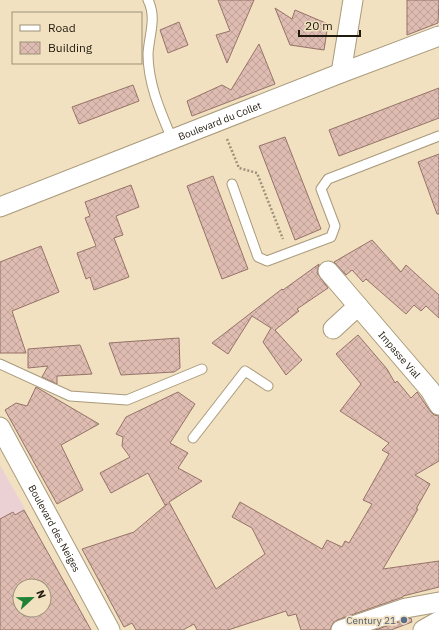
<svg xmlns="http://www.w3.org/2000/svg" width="439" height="630" font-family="'IBM Plex Sans',sans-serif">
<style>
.education{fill:#ecd1d4}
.building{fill:url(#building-cross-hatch);stroke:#967369;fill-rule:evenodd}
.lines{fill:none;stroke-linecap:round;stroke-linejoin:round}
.lane-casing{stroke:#a99a7b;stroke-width:11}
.street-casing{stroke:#a99a7b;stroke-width:21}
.path{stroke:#9d9179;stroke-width:2.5;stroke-dasharray:2 2;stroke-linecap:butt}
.lane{stroke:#fff;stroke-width:9}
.street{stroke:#fff;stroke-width:19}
.service-dot{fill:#5c6f8a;stroke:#f1e1c0;stroke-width:1.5}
.labels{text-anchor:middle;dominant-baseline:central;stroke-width:3.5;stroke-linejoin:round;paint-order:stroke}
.street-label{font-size:10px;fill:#201a0e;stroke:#f1e1c0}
.service-label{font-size:10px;fill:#4e5e75;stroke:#f1e1c0;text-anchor:end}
</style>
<defs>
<pattern id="building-cross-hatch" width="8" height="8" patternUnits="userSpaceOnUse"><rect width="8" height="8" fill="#dfbcb2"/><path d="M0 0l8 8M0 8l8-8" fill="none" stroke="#bfa198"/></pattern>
</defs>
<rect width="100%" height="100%" fill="#f1e1c0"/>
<path class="education" d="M0 465 25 509 0 524Z"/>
<path class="building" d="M218 0H254L227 63 216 35 230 31Z
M407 0H439L438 23 407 35Z
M275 8 292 19 295 10 328 24 324 50 290 45Z
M179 22 188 45 168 53 160 30Z
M259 44 275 84 192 116 187 101 222 85 231 90Z
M133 85 139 101 79 124 72 107Z
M439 88V118L339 156 329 130Z
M285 137 321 229 295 240 259 146Z
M439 154V214H437L418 162Z
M213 176 248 269 222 279 187 186Z
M131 185 139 207 116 216 123 235 114 238 129 277 94 290 90 277 86 279 77 253 96 246 85 218 90 216 85 202Z
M372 240 401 272 406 265 439 295V318L426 306 421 311 414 305 406 314 366 279 363 282 352 270 346 275 334 262Z
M41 246 59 292 12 311 26 353H0V262Z
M319 264 317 273 328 288 297 309 299 311 275 330 302 360 286 375 263 342 271 328 252 316 228 354 212 343 282 289 283 290Z
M358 335 387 369 395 383 397 381 411 398 417 392 430 411 434 415 439 416V461L415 475 430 484 416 509H418L383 569 439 561V587L403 596V597L337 620 333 623 330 630H301L296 614 288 616 286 611 228 630H197L194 624 183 630H136L132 623 124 627 82 549 134 532 167 504 165 505 148 473 111 493 100 473 130 457 122 446 123 437 116 434 126 417 178 392 195 404 170 443 188 453 178 468 202 481 169 502 216 589 265 554 252 528 232 517 240 502 322 549 327 540 342 547 345 541 349 543 372 504 363 500 389 454 382 450 389 443 340 411 361 384 336 354Z
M179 338 180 368 174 372 121 375 109 343Z
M80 345 92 374 57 376V384L42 377 48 366 28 368V349Z
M36 387 99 424 61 445 83 490 57 504 5 410 16 403 27 406Z
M24 510 91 630H0V519L13 512 15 515ZM20 586H44V610H20Z
M411 618 412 622 391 630H375Z"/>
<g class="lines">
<defs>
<path id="lane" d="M148 0C157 18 149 35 148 54 148 84 161 113 172 139
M232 184 258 257 267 261 331 237 335 226 321 189 328 179 439 136
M0 364 70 396 127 400 202 369
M193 438 245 371 268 386"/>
<g id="street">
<path d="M341 73 353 0"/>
<path id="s1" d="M0 207 341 73 439 36"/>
<path id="s2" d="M328 271 430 390 439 405"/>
<path d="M333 329 358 306"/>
<path id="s3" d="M0 427 110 630"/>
<path d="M341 630 406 608 439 602"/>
<path d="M423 630 439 621"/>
</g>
</defs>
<use href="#lane" class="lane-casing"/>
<use href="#street" class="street-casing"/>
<path class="path" d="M227 139 239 168 257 173 283 239"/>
<use href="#lane" class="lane"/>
<use href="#street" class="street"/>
</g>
<circle class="service-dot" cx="404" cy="620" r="4"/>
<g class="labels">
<g class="street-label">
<text stroke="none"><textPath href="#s1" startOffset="236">Boulevard du Collet</textPath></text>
<text stroke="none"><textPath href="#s2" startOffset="110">Impasse Vial</textPath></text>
<text stroke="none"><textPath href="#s3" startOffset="115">Boulevard des Neiges</textPath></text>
</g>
<g class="service-label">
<text x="396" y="620">Century 21</text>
</g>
</g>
<rect x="12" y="12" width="130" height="52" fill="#f1e1c0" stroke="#9d9179"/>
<rect x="20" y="25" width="20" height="6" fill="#ffffff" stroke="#9d9179"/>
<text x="48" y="32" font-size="12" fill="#201a0e">Road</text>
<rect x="20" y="42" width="20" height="12" fill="url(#building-cross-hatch)" stroke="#9d9179"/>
<text x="48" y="52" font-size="12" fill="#201a0e">Building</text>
<g transform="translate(32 598) rotate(68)"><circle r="19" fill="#f1e1c0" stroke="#9d9179"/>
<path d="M0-3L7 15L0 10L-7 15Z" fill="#1e8134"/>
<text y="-6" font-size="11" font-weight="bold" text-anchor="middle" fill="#201a0e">N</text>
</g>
<path d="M299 30v6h61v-6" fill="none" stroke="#201a0e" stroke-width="2"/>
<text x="305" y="30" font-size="12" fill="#201a0e" stroke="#f1e1c0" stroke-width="3" paint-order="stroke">20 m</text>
</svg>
